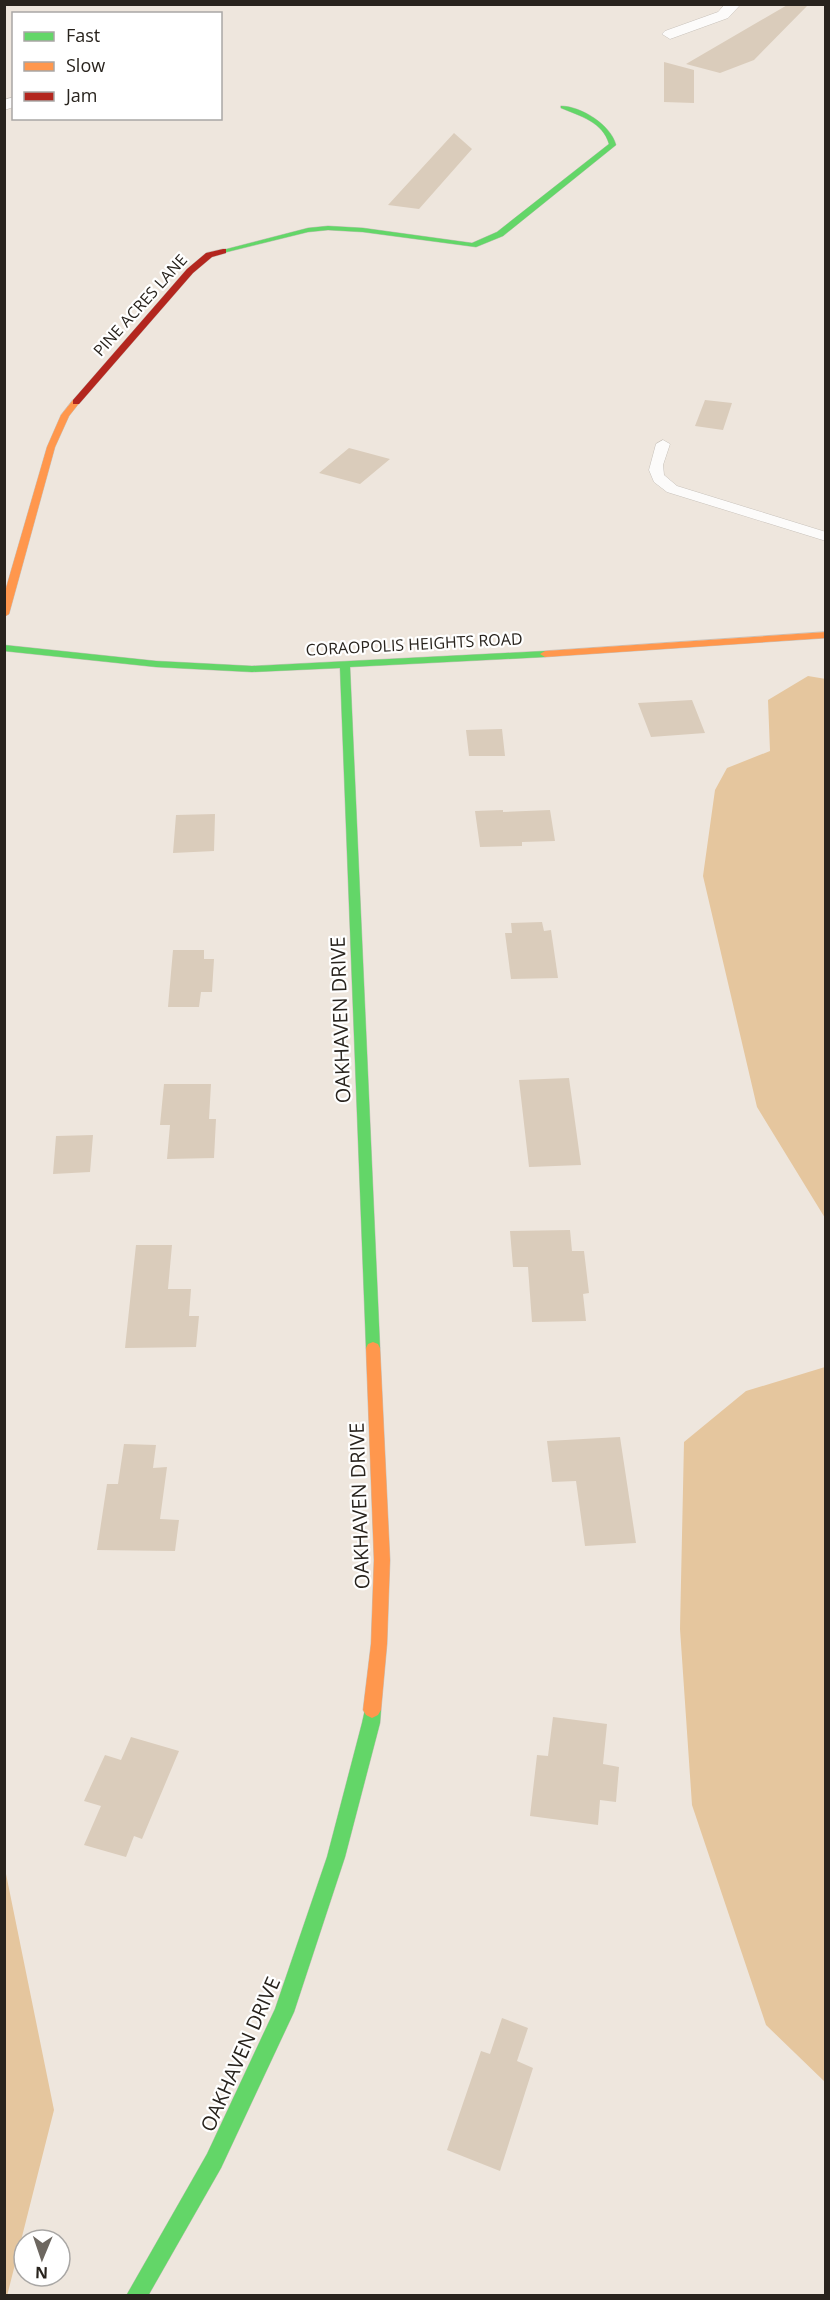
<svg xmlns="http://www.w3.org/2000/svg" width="830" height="2300" font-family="'Open Sans',sans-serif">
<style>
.forest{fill:#e5c69e}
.building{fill:#daccbb}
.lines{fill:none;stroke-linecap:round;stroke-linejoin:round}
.lane-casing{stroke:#c8c2bb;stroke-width:1}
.street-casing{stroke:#c8c2bb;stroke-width:1}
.fast-casing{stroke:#c8c2bb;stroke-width:1}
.slow-casing{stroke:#c8c2bb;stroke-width:1}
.jam-casing{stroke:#c8c2bb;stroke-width:1}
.lane{fill:#fcfbfa;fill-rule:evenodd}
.street{fill:#fcfbfa;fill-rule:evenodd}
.fast{fill:#63d668;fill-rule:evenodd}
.slow{fill:#ff974d;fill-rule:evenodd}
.jam{fill:#b3261e;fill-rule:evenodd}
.labels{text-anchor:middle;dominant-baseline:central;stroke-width:4.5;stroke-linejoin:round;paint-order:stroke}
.far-street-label{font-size:16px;fill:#28231d;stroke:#fff}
.street-label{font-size:20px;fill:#28231d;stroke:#fff}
</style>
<rect width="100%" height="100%" fill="#eee6dd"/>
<path class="forest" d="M808 676 826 679 825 1218 757 1107 703 876 715 790 727 768 770 751 768 700Z
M825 1367H826L825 2082 766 2025 692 1805 680 1629 684 1442 746 1391Z
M5 1869 54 2110 7 2296 4 2295Z"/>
<path class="building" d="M789 4H809L754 60 720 73 686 64Z
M664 62 694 70V103L664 102Z
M454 133 472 149 419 209 388 205Z
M705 400 732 403 723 430 695 426Z
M349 448 390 459 360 484 319 473Z
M692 700 705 733 651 737 638 703Z
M502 729 505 756H469L466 730Z
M503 810V812L550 810 555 841 522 842V846L480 847 475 811Z
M215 814 214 851 173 853 176 815Z
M542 922 544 931 551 930 558 978 511 979 505 933H512L511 923Z
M173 950H204V959H214L212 992H201L199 1007H168Z
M569 1078 581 1165 529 1167 519 1080Z
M164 1084H211L209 1119H216L214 1158 167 1159 170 1125H160Z
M93 1135 90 1172 53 1174 56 1136Z
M570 1230 572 1251H584L589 1293 583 1294 586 1321 532 1322 528 1267H513L510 1231Z
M136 1245H172L168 1289H191L189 1316H199L196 1347 125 1348Z
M620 1437 636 1543 585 1546 576 1481 552 1482 547 1441Z
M124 1444 156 1445 153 1468 167 1467 160 1519 179 1520 175 1551 97 1550 107 1484H118Z
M553 1717 607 1724 603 1764 619 1767 616 1802 600 1800 598 1825 530 1816 537 1755 548 1756Z
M131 1737 179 1751 142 1839 134 1836 126 1857 84 1845 101 1806 84 1801 105 1755 121 1760Z
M502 2018 528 2028 517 2061 533 2068 500 2171 447 2150 481 2051 490 2054Z"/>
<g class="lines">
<defs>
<path id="lane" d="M663 440 670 444 663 465 664 475 677 486 826 532V541L667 492 654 482 649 470 656 444Z"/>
<path id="street" d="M725 4H741L728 18 670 39 662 34 665 31 718 12Z
M14 97V107L4 110V100Z"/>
<path id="fast" d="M561 106C581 106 611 125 616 145L503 236 476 247 363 232 328 230 308 232 223 253 219 251 308 228 328 226 363 228 472 243 497 232 609 144C603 122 580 116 561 108Z
M4 645 156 661 252 666 545 651 550 654 545 657 350 667 380 1348 378 1352H368L366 1348 340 668 252 672 156 667 4 651Z
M372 1702 378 1705 381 1710 380 1723 345 1857 294 2012 221 2168 148 2296H126L207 2154 275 2009 327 1857 362 1723 366 1705Z"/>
<path id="slow" d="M73 400 80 402 69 416 55 447 9 614 4 617V595L47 447 61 415Z
M826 632V638L545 657 540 654 545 651Z
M373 1342 378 1344 380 1348 390 1560 387 1644 381 1710 378 1715 372 1718 366 1715 363 1710 371 1644 374 1560 366 1348 368 1344Z"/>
<path id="jam" d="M223 249H226V253L212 257 193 273 79 404H73V400L187 269 206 253Z"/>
</defs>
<use href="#lane" class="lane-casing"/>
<use href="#street" class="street-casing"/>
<use href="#fast" class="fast-casing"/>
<use href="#slow" class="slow-casing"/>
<use href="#jam" class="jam-casing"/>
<use href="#lane" class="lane"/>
<use href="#street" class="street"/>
<use href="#fast" class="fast"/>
<use href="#slow" class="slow"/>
<use href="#jam" class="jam"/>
</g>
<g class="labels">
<g class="far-street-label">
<text transform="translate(140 305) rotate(-48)">PINE ACRES LANE</text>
<text transform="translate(414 644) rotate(-3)">CORAOPOLIS HEIGHTS ROAD</text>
</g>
<g class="street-label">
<text transform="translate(340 1020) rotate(-92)">OAKHAVEN DRIVE</text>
<text transform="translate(359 1506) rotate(-92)">OAKHAVEN DRIVE</text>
<text transform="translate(240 2054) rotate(-66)">OAKHAVEN DRIVE</text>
</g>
</g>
<rect width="830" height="2300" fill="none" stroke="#28231d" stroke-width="12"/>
<rect x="12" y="12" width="210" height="108" fill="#ffffff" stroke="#a9a7a5" stroke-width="1.5"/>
<rect x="24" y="32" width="30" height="9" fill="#63d668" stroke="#a9a7a5" stroke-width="1.5"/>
<text x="66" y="42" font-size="18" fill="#28231d">Fast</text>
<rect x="24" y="62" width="30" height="9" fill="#ff974d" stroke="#a9a7a5" stroke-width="1.5"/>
<text x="66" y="72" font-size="18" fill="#28231d">Slow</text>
<rect x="24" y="92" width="30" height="9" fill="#b3261e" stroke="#a9a7a5" stroke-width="1.5"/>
<text x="66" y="102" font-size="18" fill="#28231d">Jam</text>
<g transform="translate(42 2258) rotate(182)"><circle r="28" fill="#ffffff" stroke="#a9a7a5" stroke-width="1.5"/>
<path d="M0-4.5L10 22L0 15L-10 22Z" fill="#6d6760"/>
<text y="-9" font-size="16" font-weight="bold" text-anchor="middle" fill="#28231d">N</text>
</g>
</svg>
